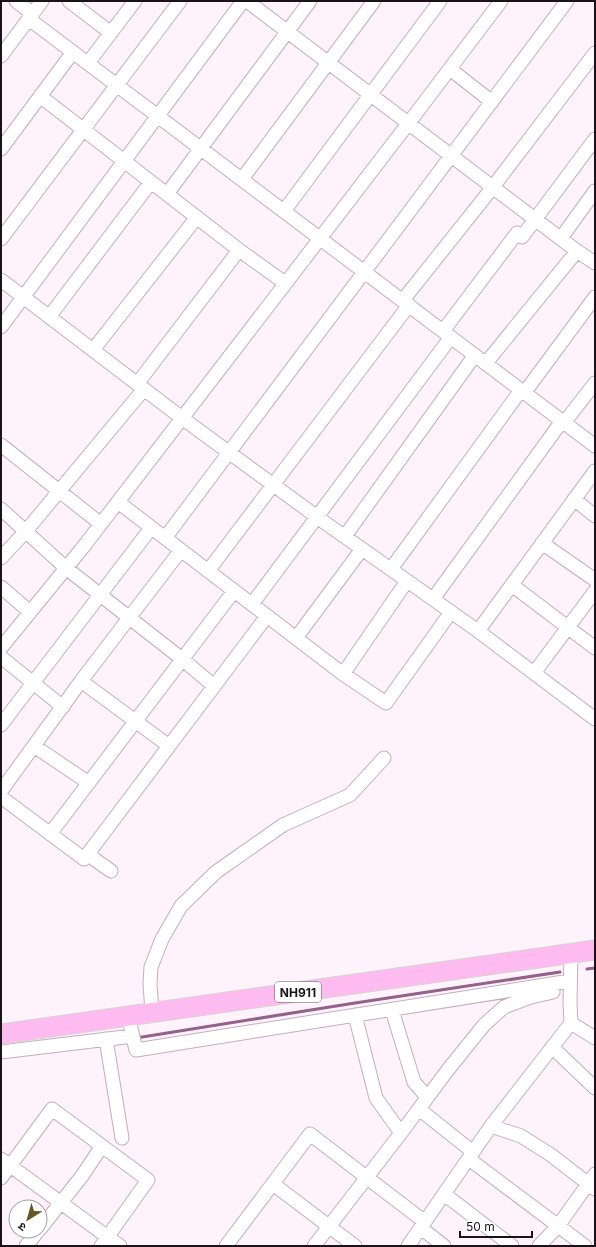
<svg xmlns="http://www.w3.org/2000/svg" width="596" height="1247" font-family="Inter,'Noto Sans Devanagari',sans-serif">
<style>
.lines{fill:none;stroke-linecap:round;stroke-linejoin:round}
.stream{stroke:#936189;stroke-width:3}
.minor-casing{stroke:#c5acbf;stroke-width:15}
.highway-casing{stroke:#d6d5d6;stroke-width:21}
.minor{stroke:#fff;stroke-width:13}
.highway{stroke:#fdbbf0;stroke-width:19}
.labels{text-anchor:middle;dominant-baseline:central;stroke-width:3;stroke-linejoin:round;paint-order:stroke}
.shield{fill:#fff;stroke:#605a5f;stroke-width:1}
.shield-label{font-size:12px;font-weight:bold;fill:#1c131a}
</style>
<rect width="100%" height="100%" fill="#fef3fb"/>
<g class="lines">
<path class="stream" d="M587 969 595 968
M136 1038 355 1003 560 972"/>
<defs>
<path id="minor" d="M16 1 33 14
M69 1 111 33
M247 1 577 251 595 263
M29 19 595 446
M1 56 42 1
M88 63 135 1
M450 69 492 102
M40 96 239 250 285 283
M1 149 73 52
M242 179 374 1
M167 194 310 1
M284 211 440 1
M561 238 595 191
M1 239 180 1
M1 280 182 418 324 522 478 631 595 719
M403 300 489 192 595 53
M49 317 151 182
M1 327 243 1
M443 331 517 233 522 237 595 139
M93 350 197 217
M486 363 577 251
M137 384 239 250
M525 392 595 297
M564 423 595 383
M1 445 101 524
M574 499 595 516
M118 502 343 674 386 703 451 612
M1 509 66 568 182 659 214 686
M345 536 475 355
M165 538 567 1
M542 543 595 580
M1 558 26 531 144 389
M391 569 521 390
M208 571 409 305
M512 585 595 648
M1 587 30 612
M433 599 562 421
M252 604 451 337
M478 631 595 471
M296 638 362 549
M1 648 84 546 414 116 501 1
M1 657 63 707
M534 673 595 591
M343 674 407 581
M81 681 169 746
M1 725 151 528
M34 746 89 783
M1 791 81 681 181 550
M1 797 84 859 267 616
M50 834 234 591
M89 853 94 859 111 871
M392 1010 414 1082 427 1097
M152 1012 150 984 151 967 162 939 181 906 216 872 283 825 350 795 384 758
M128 1015 136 1050 570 981
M355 1015 376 1098 401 1133
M571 1023 595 1038
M106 1039 122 1138
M552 1047 595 1088
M1 1052 133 1036
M419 1109 473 1152
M491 1126 521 1136 551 1155 595 1189
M1 1159 120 1246
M469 1159 585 1246
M1 1178 52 1109 148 1180 101 1246
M273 1184 355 1246
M444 1194 512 1246
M421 1228 444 1246
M40 1229 82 1176 102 1146
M26 1246 38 1231
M226 1246 310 1134 425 1222
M314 1246 401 1133 447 1071 484 1025 504 1007 531 997 553 992
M408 1246 491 1126 571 1023 570 1003 571 953
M539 1246 558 1226 595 1174"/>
<path id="highway" d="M1 1034 595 950"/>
</defs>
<use href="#minor" class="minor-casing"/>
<use href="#highway" class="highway-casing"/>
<use href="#minor" class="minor"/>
<use href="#highway" class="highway"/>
</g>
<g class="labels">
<rect class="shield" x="275" y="982" width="46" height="20" rx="3"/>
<g class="shield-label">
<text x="298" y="992">NH911</text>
</g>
</g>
<rect width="596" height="1247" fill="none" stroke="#1c131a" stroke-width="4"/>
<g transform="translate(28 1219) rotate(217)"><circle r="19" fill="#ffffff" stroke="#a4a1a3"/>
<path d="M0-3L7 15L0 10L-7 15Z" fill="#625824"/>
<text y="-6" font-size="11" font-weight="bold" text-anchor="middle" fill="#1c131a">उ</text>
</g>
<path d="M460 1231v6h72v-6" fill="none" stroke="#1c131a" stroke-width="2"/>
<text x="466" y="1231" font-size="12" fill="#1c131a" stroke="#ffffff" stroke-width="3" paint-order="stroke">50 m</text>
</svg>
